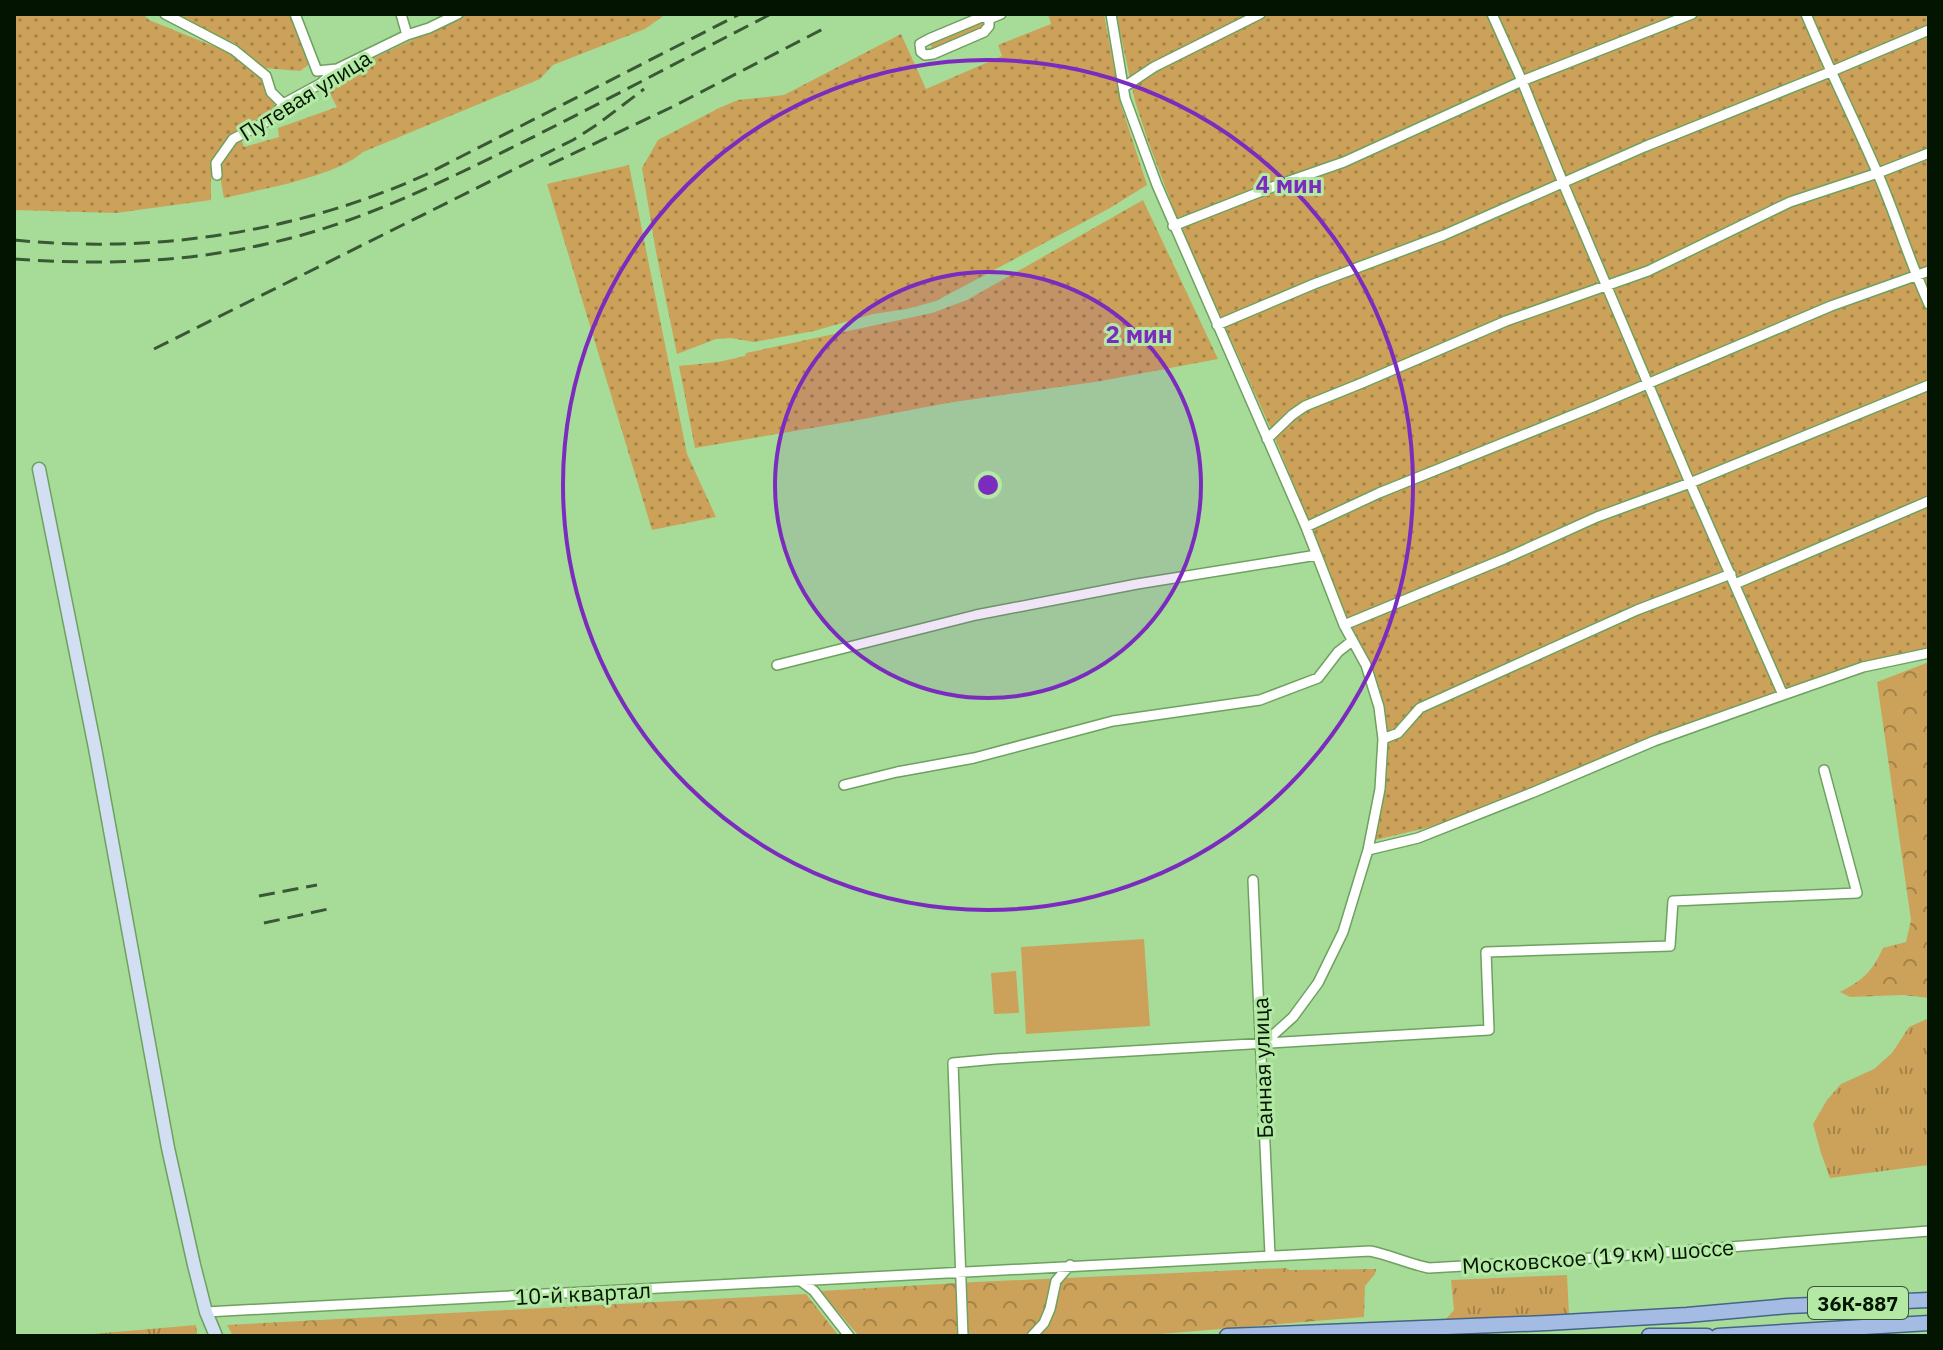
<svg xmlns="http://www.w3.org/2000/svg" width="1943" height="1350" font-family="'IBM Plex Sans',sans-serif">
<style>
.grass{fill:url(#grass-tufts)}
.forest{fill:url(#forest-crowns)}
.park{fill:#cca25a}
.garden{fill:url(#garden-dots)}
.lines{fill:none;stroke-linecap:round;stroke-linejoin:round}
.street-casing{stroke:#6ea160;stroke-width:12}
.secondary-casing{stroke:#6ea160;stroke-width:15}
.primary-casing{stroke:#456587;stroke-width:17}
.street{stroke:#fff;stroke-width:9}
.secondary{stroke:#d2def1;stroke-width:12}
.primary{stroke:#a4bce3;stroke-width:14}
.rail{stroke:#3a5833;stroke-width:3;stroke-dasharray:16 8;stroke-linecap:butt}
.ring{fill:none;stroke:#7b2cbf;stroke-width:4}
.labels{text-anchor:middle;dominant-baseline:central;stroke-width:6;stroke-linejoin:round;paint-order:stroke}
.shield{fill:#b3e9a4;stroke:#385531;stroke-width:2}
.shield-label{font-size:20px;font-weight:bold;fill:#031500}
.street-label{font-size:22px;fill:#031500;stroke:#b3e9a4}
.centre{fill:#7b2cbf;stroke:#b3e9a4;stroke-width:4}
.ring-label{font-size:24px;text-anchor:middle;font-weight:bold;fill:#7b2cbf;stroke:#b3e9a4;stroke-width:6;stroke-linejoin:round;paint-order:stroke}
</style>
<defs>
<pattern id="grass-tufts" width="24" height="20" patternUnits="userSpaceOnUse" patternTransform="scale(2)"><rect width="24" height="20" fill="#cca25a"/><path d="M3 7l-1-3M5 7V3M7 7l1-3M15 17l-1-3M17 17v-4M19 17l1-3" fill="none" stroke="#a38348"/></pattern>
<pattern id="forest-crowns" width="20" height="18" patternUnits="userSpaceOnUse" patternTransform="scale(2)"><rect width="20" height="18" fill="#cca25a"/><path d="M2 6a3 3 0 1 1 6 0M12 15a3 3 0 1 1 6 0" fill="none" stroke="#a38348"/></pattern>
<pattern id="garden-dots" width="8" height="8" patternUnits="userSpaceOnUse" patternTransform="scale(2)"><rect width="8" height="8" fill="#cca25a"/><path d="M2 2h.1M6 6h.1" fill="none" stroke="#a38348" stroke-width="1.8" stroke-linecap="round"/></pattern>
</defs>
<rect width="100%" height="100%" fill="#a6dc98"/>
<path class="grass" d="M984 20 986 23 980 30 933 51 929 42Z
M1929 1018V1165L1830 1178 1821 1153 1813 1124 1827 1100 1841 1084 1874 1069 1892 1053 1909 1027Z
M1567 1275 1569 1316 1445 1320 1454 1310 1451 1280Z
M196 1325 197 1336H70Z"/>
<path class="forest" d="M1929 662V998L1903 995 1850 997 1840 992C1863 980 1872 972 1883 948L1906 942 1911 920 1877 682Z
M1285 1268 1290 1270 1376 1269 1375 1274 1365 1286 1364 1317 1136 1336H859L820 1291 975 1282Z
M806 1294 839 1336H233L227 1325Z"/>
<path class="park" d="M1144 939 1150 1026 1026 1034 1021 947Z
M1016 971 1019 1013 994 1014 991 973Z"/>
<path class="garden" d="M14 14H143L149 20 233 54 262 78 275 105 270 116 226 140 211 170V200L116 213 14 210Z
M177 14H291L311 63 300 71 263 68 236 44 191 23Z
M467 14H666L645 29 553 65 540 79 363 152C335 177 262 189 224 198 218 165 217 164 241 139L244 147 279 137 278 128 337 107 326 86 359 65Z
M1048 14H1104L1121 105 1147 185 1110 208 936 301 907 309 873 314 814 331 754 342 731 338 716 339 677 354 656 252 642 168 658 140 719 108 738 100 784 95 901 34 926 89 1002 56 998 45 1051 24Z
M1116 14H1929V649L1611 755 1544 782 1478 812 1426 828 1371 841 1383 790 1388 738 1374 685 1275 438 1180 226 1148 141 1135 101Z
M629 165 687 454 716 517 652 530 547 184Z
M1143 200 1218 359 1101 381 947 403 853 421 695 448 679 366 718 362 745 356 746 353 932 313 967 300Z"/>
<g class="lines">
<defs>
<path id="street" d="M165 14 234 50 266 76 271 92 283 104
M295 14 317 71 337 69
M401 14 407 35
M1111 14 1125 98 1157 185 1306 527 1344 625 1366 665 1379 707 1383 739 1380 789 1368 850 1343 932 1318 983 1293 1017 1262 1045
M1492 14 1522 81 1563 183 1690 483 1783 695
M1806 14C1828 67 1854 119 1877 172 1896 215 1909 261 1929 304
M989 19V26L984 32 933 54 925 55 921 52 920 44 929 39 984 16 989 19 1001 14
M1124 87 1154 67 1260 14
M217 175 216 163 233 139 273 118 283 104 320 84 337 69 407 35 429 28 458 14
M1173 226 1275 186 1344 162 1522 81 1692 14
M1217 325 1314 284 1444 235 1644 147 1830 72 1929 30
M1267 439 1292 415 1305 406 1362 383 1506 321 1648 271 1790 202 1878 173 1929 153
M1306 527 1379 493 1593 407 1831 306 1929 271
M1735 584 1929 501
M1344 625 1504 559 1597 517 1690 483 1929 385
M777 665 976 615 1137 584 1317 555
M1383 739 1398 733 1420 708 1637 610 1731 574
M844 785 897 772 974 758 1113 721 1260 700 1318 678 1338 652 1352 641
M1368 850 1418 838 1534 792 1654 741 1783 695 1863 667 1929 653
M1253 880 1270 1255
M802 1282 814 1291 849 1336
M206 1312C594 1293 982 1269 1370 1251 1390 1255 1409 1264 1429 1268L1567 1260 1929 1231
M963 1336 953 1063 996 1059 1489 1030 1486 952 1670 946 1673 901 1857 893 1824 770
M1032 1336 1044 1323 1050 1309 1056 1281 1070 1265"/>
<path id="secondary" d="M39 469 95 748 168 1148 194 1265 206 1312 216 1336"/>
<path id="primary" d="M1227 1336 1547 1323 1687 1315 1788 1306 1929 1300
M1649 1336H1707
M1718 1336 1929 1323"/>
</defs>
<use href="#street" class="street-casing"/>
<use href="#secondary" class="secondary-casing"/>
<use href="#primary" class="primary-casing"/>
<use href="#street" class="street"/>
<use href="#secondary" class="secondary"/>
<use href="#primary" class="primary"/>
<path class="rail" d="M549 165 672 107 823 29
M14 240C154 254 296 233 425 175L740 14
M14 259C99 265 183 263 266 244 354 225 434 186 513 147 600 104 685 58 771 14
M154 349 573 140 598 124 644 89
M259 896 317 885
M264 923 333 908"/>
</g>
<circle cx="988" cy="485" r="213" fill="#7b2cbf" fill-opacity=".12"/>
<g class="ring">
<circle cx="988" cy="485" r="213"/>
<circle cx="988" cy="485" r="425"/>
</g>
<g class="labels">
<rect class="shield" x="1808" y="1287" width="100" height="32" rx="6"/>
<g class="shield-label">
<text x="1858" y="1303">36К-887</text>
</g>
<g class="street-label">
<text transform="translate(305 95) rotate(-32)">Путевая улица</text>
<text transform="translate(1262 1068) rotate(-92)">Банная улица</text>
<text transform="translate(1598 1256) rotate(-4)">Московское (19 км) шоссе</text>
<text transform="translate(583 1293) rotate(-3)">10-й квартал</text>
</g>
</g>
<circle cx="988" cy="485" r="12" class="centre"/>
<g class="ring-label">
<text x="1289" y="193">4 мин</text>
<text x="1139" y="343">2 мин</text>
</g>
<rect width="1943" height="1350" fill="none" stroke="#031500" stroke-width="32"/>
</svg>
